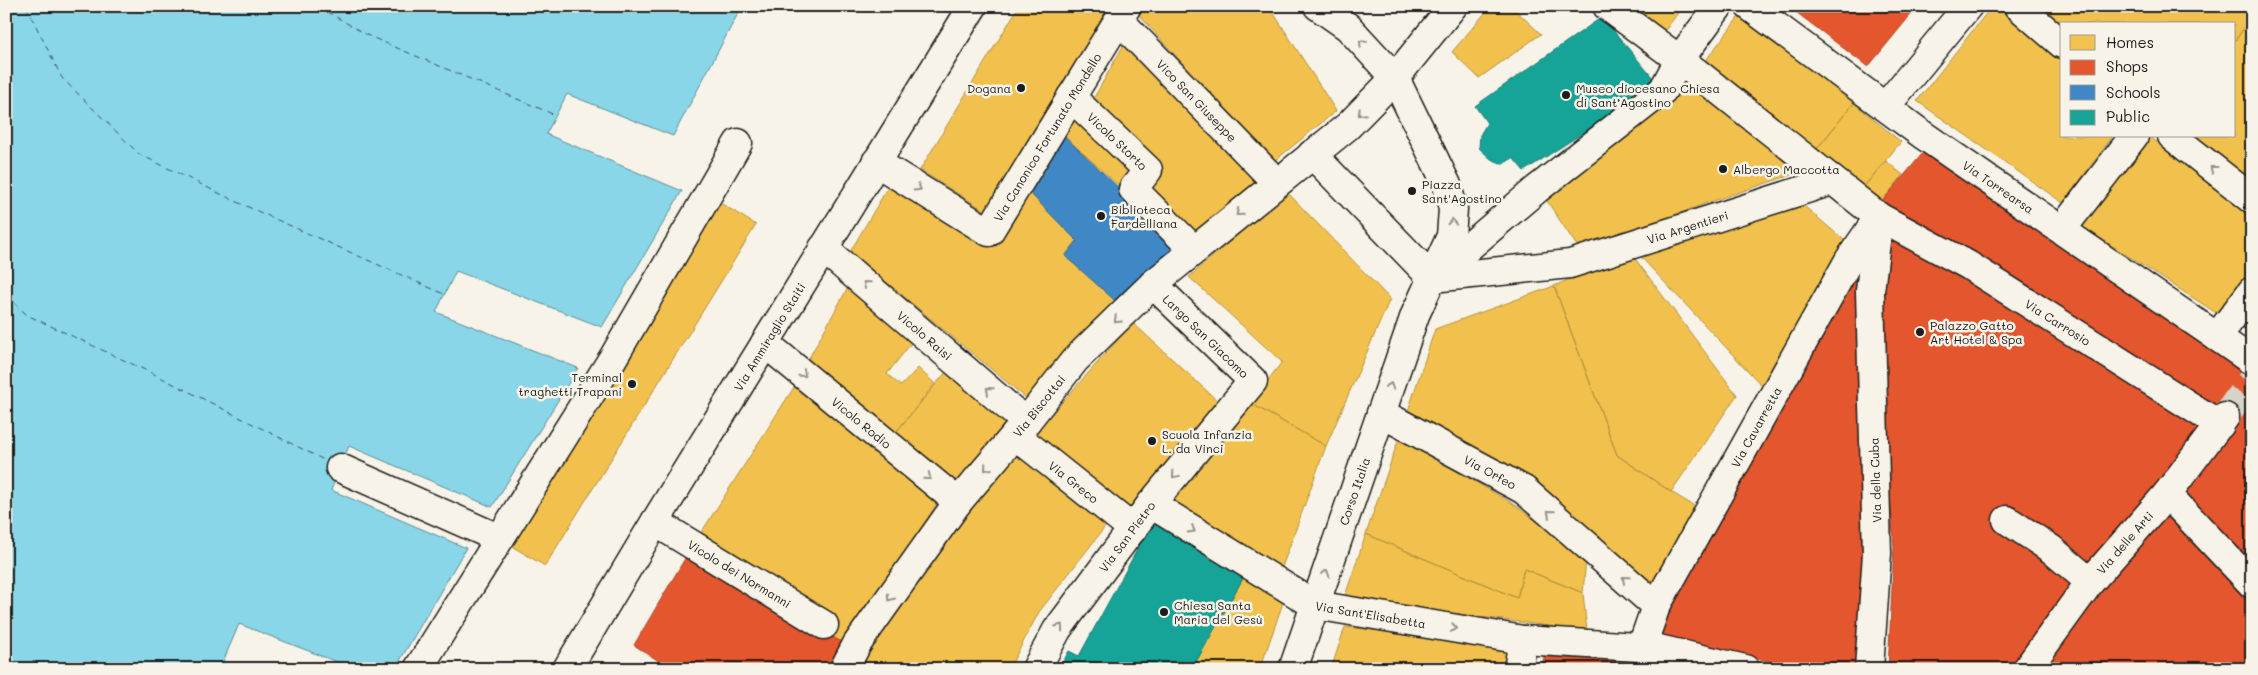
<svg xmlns="http://www.w3.org/2000/svg" width="2258" height="675" font-family="Mali,sans-serif">
<style>
.water{fill:#89d6e8;stroke:#5d8c96}
.homes{fill:#f2c14e;stroke:#b2903f}
.shops{fill:#e4572e;stroke:#a84529}
.schools{fill:#3f88c5;stroke:#346892}
.public{fill:#17a398;stroke:#187a73}
.lines{fill:none;stroke-linecap:round;stroke-linejoin:round}
.ferry{stroke:#3d5459;stroke-width:1;stroke-dasharray:6 5;stroke-linecap:butt}
.minor-tunnel{stroke:#d6d3c9;stroke-width:28;stroke-dasharray:28 14;stroke-linecap:butt}
.minor-casing{stroke:#1c1c1c;stroke-width:31}
.minor{stroke:#f7f3e8;stroke-width:28}
.oneway{stroke:#94928c}
.poi-dot{fill:#1c1c1c;stroke:#f7f3e8;stroke-width:2}
.labels{text-anchor:middle;dominant-baseline:central;stroke-width:5;stroke-linejoin:round;paint-order:stroke}
.poi-label{font-size:12px;fill:#1c1c1c;stroke:#f7f3e8;text-anchor:start}
.street-label{font-size:12px;fill:#1c1c1c;stroke:#f7f3e8}
</style>
<rect width="100%" height="100%" fill="#f7f3e8"/>
<filter id="ink" filterUnits="userSpaceOnUse"><feTurbulence type="fractalNoise" baseFrequency=".02" numOctaves="2"/><feDisplacementMap in="SourceGraphic" scale="10" xChannelSelector="R" yChannelSelector="G"/><feConvolveMatrix kernelMatrix="1 2 1 2 8 2 1 2 1" color-interpolation-filters="sRGB"/></filter>
<g filter="url(#ink)">
<path class="water" d="M6 6H742L673 136 567 94 546 134 682 191 602 327 456 271 436 312 578 368 492 507 349 446 331 490 466 548 395 669H355L239 624 220 669H6Z"/>
<path class="homes" d="M1019 6H1122L995 217 920 170Z
M1144 6H1269L1336 111 1272 163 1139 15Z
M1491 6H1511L1541 34 1479 78 1452 52Z
M1631 6H1683L1664 32Z
M1992 6H2000L2062 59V136H2113L2063 203 1917 101Z
M2036 6H2236L2251 18 2234 42V24H2062V27Z
M1741 14 1854 103 1815 151 1700 68Z
M2251 18H2252V181L2195 136H2234V42Z
M1127 39 1260 185 1193 240 1141 187 1091 103Z
M1693 76 1797 173 1704 204 1581 252 1545 198Z
M1854 103 1901 142 1861 190 1815 151Z
M1078 111 1141 169 1118 185 1062 134Z
M2149 136 2252 214V273L2221 316 2080 225Z
M1886 161 1903 175 1879 205 1861 190Z
M891 182 992 244 1027 190 1077 241 1065 256 1120 305 1032 403 850 252Z
M1287 192 1390 299 1326 446 1250 403 1282 362 1189 277Z
M719 202 756 225 545 566 508 544Z
M1804 206 1845 241 1765 389 1639 255Z
M1633 256 1737 395 1671 492 1617 455 1554 286 1593 269Z
M851 282 916 337 887 374 901 386 918 368 935 384 896 432 804 367Z
M1554 286 1617 455 1671 492 1701 510 1651 587 1540 485 1407 414 1435 329Z
M1133 323 1222 405 1130 516 1030 438Z
M951 366 1020 424 964 490 896 432Z
M798 381 940 499 845 644 823 631 699 536Z
M1250 403 1326 446 1281 570 1166 503Z
M1399 438 1512 503 1586 558 1583 593 1524 569 1517 598 1366 534Z
M1017 448 1109 522 1039 612 1009 669H859L893 609 966 509Z
M1366 534 1517 598 1524 569 1583 593 1587 631 1344 599Z
M1246 573 1286 594 1260 669H1192Z
M1345 627 1509 645 1505 669H1331Z"/>
<path class="shops" d="M1788 6H1918L1868 67Z
M2236 6H2252L2251 18Z
M1923 153 2252 377V563L2186 493 2237 424 1974 256 1879 205Z
M1892 233 2207 426 2090 571 2003 511 1998 532 2043 550 2078 586 2022 669H1888L1894 547 1875 297Z
M1850 276 1859 282 1868 473 1856 669H1796L1783 664 1657 640 1668 598Z
M2252 308V334L2239 325Z
M2167 507 2252 598V669H2038Z
M687 555 845 644 832 669H671L634 645Z
M1545 653 1651 663 1684 669H1541Z"/>
<path class="schools" d="M1062 134 1178 244 1120 305 1065 256 1077 241 1027 190Z"/>
<path class="public" d="M1602 17 1658 84 1524 171 1513 158 1503 164 1491 159 1479 148 1480 135 1487 123 1475 106Z
M1155 517 1246 573 1192 669H1059L1069 651 1079 656Z"/>
<g class="lines">
<path class="ferry" d="M26 6 62 78 139 154 237 202 444 294
M317 6 369 36 555 115
M6 295 27 315 158 376 328 462"/>
<path class="minor-tunnel" d="M2225 417 2252 379"/>
<defs>
<g id="minor">
<path id="s1" d="M1607 6 1696 72 1879 217 1968 265 2220 425"/>
<path id="s2" d="M1749 6 1923 135 2252 361"/>
<path d="M2018 6 2062 44"/>
<path id="s3" d="M1119 20 1277 183"/>
<path id="s4" d="M1071 97 1148 170 1133 189 1194 250"/>
<path d="M1886 106 1968 6"/>
<path d="M2172 136 2252 199"/>
<path d="M1312 154 1432 278"/>
<path id="s5" d="M876 162 989 232 1127 6"/>
<path d="M2062 229 2134 136"/>
<path id="s6" d="M823 248 1026 422"/>
<path d="M1437 274 1537 189 1663 90 1679 60 1719 6"/>
<path id="s7" d="M1432 278 1570 264 1832 181"/>
<path d="M2217 337 2252 291"/>
<path id="s8" d="M765 343 958 502"/>
<path id="s9" d="M1381 413 1524 490 1656 606 1642 646"/>
<path id="s10" d="M1015 435 1133 529"/>
<path d="M340 468 498 538"/>
<path d="M2167 494 2252 584"/>
<path id="s11" d="M1151 504 1315 605 1523 640 1654 648 1745 669"/>
<path d="M2007 520 2051 549 2090 582"/>
<path id="s12" d="M655 522 824 625"/>
<path id="s13" d="M1656 606 1849 260 1876 221"/>
<path d="M418 669 613 358 738 143"/>
<path id="s14" d="M567 669 655 522 973 6"/>
<path id="s15" d="M844 669 857 644 958 502 1026 422 1075 360 1153 284 1348 126 1395 78 1453 6"/>
<path id="s16" d="M1036 669 1057 630 1151 504 1253 381 1153 284"/>
<path id="s17" d="M1293 669 1415 315 1451 236 1453 209 1447 185 1395 78 1348 27 1318 6"/>
<path d="M1518 669 1523 640"/>
<path d="M1869 669 1877 553 1870 291 1879 217"/>
<path id="s18" d="M2027 669 2090 582 2167 494 2225 417"/>
</g>
</defs>
<use href="#minor" class="minor-casing"/>
<use href="#minor" class="minor"/>
</g>
<defs><path id="oneway-chevron" d="M-2-3.5L2.5 0L-2 3.5" fill="none" stroke-width="1.6" stroke-linecap="round" stroke-linejoin="round" transform="scale(1.25)"/></defs>
<g class="oneway">
<use href="#oneway-chevron" transform="translate(1362 43) rotate(-133)"/>
<use href="#oneway-chevron" transform="translate(1361 113) rotate(135)"/>
<use href="#oneway-chevron" transform="translate(2213 169) rotate(-142)"/>
<use href="#oneway-chevron" transform="translate(918 188) rotate(32)"/>
<use href="#oneway-chevron" transform="translate(1239 213) rotate(141)"/>
<use href="#oneway-chevron" transform="translate(1452 222) rotate(-87)"/>
<use href="#oneway-chevron" transform="translate(866 284) rotate(-139)"/>
<use href="#oneway-chevron" transform="translate(1117 320) rotate(136)"/>
<use href="#oneway-chevron" transform="translate(803 374) rotate(39)"/>
<use href="#oneway-chevron" transform="translate(1390 386) rotate(-71)"/>
<use href="#oneway-chevron" transform="translate(989 390) rotate(-139)"/>
<use href="#oneway-chevron" transform="translate(987 468) rotate(130)"/>
<use href="#oneway-chevron" transform="translate(1175 475) rotate(130)"/>
<use href="#oneway-chevron" transform="translate(928 477) rotate(39)"/>
<use href="#oneway-chevron" transform="translate(1550 513) rotate(-139)"/>
<use href="#oneway-chevron" transform="translate(1192 530) rotate(31)"/>
<use href="#oneway-chevron" transform="translate(1326 573) rotate(-71)"/>
<use href="#oneway-chevron" transform="translate(1625 579) rotate(-139)"/>
<use href="#oneway-chevron" transform="translate(890 598) rotate(125)"/>
<use href="#oneway-chevron" transform="translate(1060 627) rotate(-55)"/>
<use href="#oneway-chevron" transform="translate(1454 628) rotate(10)"/>
</g>
</g>
<g class="poi-dot">
<circle cx="1021" cy="88" r="5"/>
<circle cx="1566" cy="95" r="5"/>
<circle cx="1723" cy="169" r="5"/>
<circle cx="1412" cy="191" r="5"/>
<circle cx="1101" cy="216" r="5"/>
<circle cx="1920" cy="332" r="5"/>
<circle cx="632" cy="384" r="5"/>
<circle cx="1152" cy="441" r="5"/>
<circle cx="1164" cy="612" r="5"/>
</g>
<g class="labels">
<g class="poi-label">
<text x="1011" y="88" text-anchor="end">Dogana</text>
<text x="1576" y="88">Museo diocesano Chiesa<tspan x="1576" dy="14">di Sant'Agostino</tspan></text>
<text x="1733" y="169">Albergo Maccotta</text>
<text x="1422" y="184">Piazza<tspan x="1422" dy="14">Sant'Agostino</tspan></text>
<text x="1111" y="209">Biblioteca<tspan x="1111" dy="14">Fardelliana</tspan></text>
<text x="1930" y="325">Palazzo Gatto<tspan x="1930" dy="14">Art Hotel &amp; Spa</tspan></text>
<text x="622" y="377" text-anchor="end">Terminal<tspan x="622" dy="14">traghetti Trapani</tspan></text>
<text x="1162" y="434">Scuola Infanzia<tspan x="1162" dy="14">L. da Vinci</tspan></text>
<text x="1174" y="605">Chiesa Santa<tspan x="1174" dy="14">Maria del Gesù</tspan></text>
</g>
<g class="street-label">
<text stroke="none"><textPath href="#s3" startOffset="112">Vico San Giuseppe</textPath></text>
<text stroke="none"><textPath href="#s5" startOffset="244">Via Canonico Fortunato Mondello</textPath></text>
<text stroke="none"><textPath href="#s4" startOffset="64">Vicolo Storto</textPath></text>
<text stroke="none"><textPath href="#s2" startOffset="308">Via Torrearsa</textPath></text>
<text stroke="none"><textPath href="#s7" startOffset="262">Via Argentieri</textPath></text>
<text stroke="none"><textPath href="#s1" startOffset="552">Via Carrosio</textPath></text>
<text stroke="none"><textPath href="#s6" startOffset="134">Vicolo Raisi</textPath></text>
<text transform="translate(1206 336) rotate(44)">Largo San Giacomo</text>
<text stroke="none"><textPath href="#s14" startOffset="389">Via Ammiraglio Staiti</textPath></text>
<text stroke="none"><textPath href="#s15" startOffset="328">Via Biscottai</textPath></text>
<text stroke="none"><textPath href="#s8" startOffset="125">Vicolo Rodio</textPath></text>
<text stroke="none"><textPath href="#s13" startOffset="205">Via Cavarretta</textPath></text>
<text stroke="none"><textPath href="#s9" startOffset="124">Via Orfeo</textPath></text>
<text transform="translate(1875 480) rotate(-92)">Via della Cuba</text>
<text stroke="none"><textPath href="#s10" startOffset="75">Via Greco</textPath></text>
<text stroke="none"><textPath href="#s17" startOffset="188">Corso Italia</textPath></text>
<text stroke="none"><textPath href="#s16" startOffset="161">Via San Pietro</textPath></text>
<text stroke="none"><textPath href="#s18" startOffset="160">Via delle Arti</textPath></text>
<text stroke="none"><textPath href="#s12" startOffset="99">Vicolo dei Normanni</textPath></text>
<text stroke="none"><textPath href="#s11" startOffset="249">Via Sant'Elisabetta</textPath></text>
</g>
</g>
<rect width="2258" height="675" fill="none" stroke="#f7f3e8" stroke-width="25"/>
<rect x="12" y="12" width="2233" height="650" fill="none" stroke="#1c1c1c" stroke-width="2" filter="url(#ink)"/>
<rect x="2060" y="22" width="175" height="115" fill="#f7f3e8" stroke="#9f9d96"/>
<rect x="2070" y="35" width="25" height="15" fill="#f2c14e" stroke="#9f9d96"/>
<text x="2106" y="48" font-size="15" fill="#1c1c1c">Homes</text>
<rect x="2070" y="60" width="25" height="15" fill="#e4572e" stroke="#9f9d96"/>
<text x="2106" y="72" font-size="15" fill="#1c1c1c">Shops</text>
<rect x="2070" y="85" width="25" height="15" fill="#3f88c5" stroke="#9f9d96"/>
<text x="2106" y="98" font-size="15" fill="#1c1c1c">Schools</text>
<rect x="2070" y="110" width="25" height="15" fill="#17a398" stroke="#9f9d96"/>
<text x="2106" y="122" font-size="15" fill="#1c1c1c">Public</text>
</svg>
